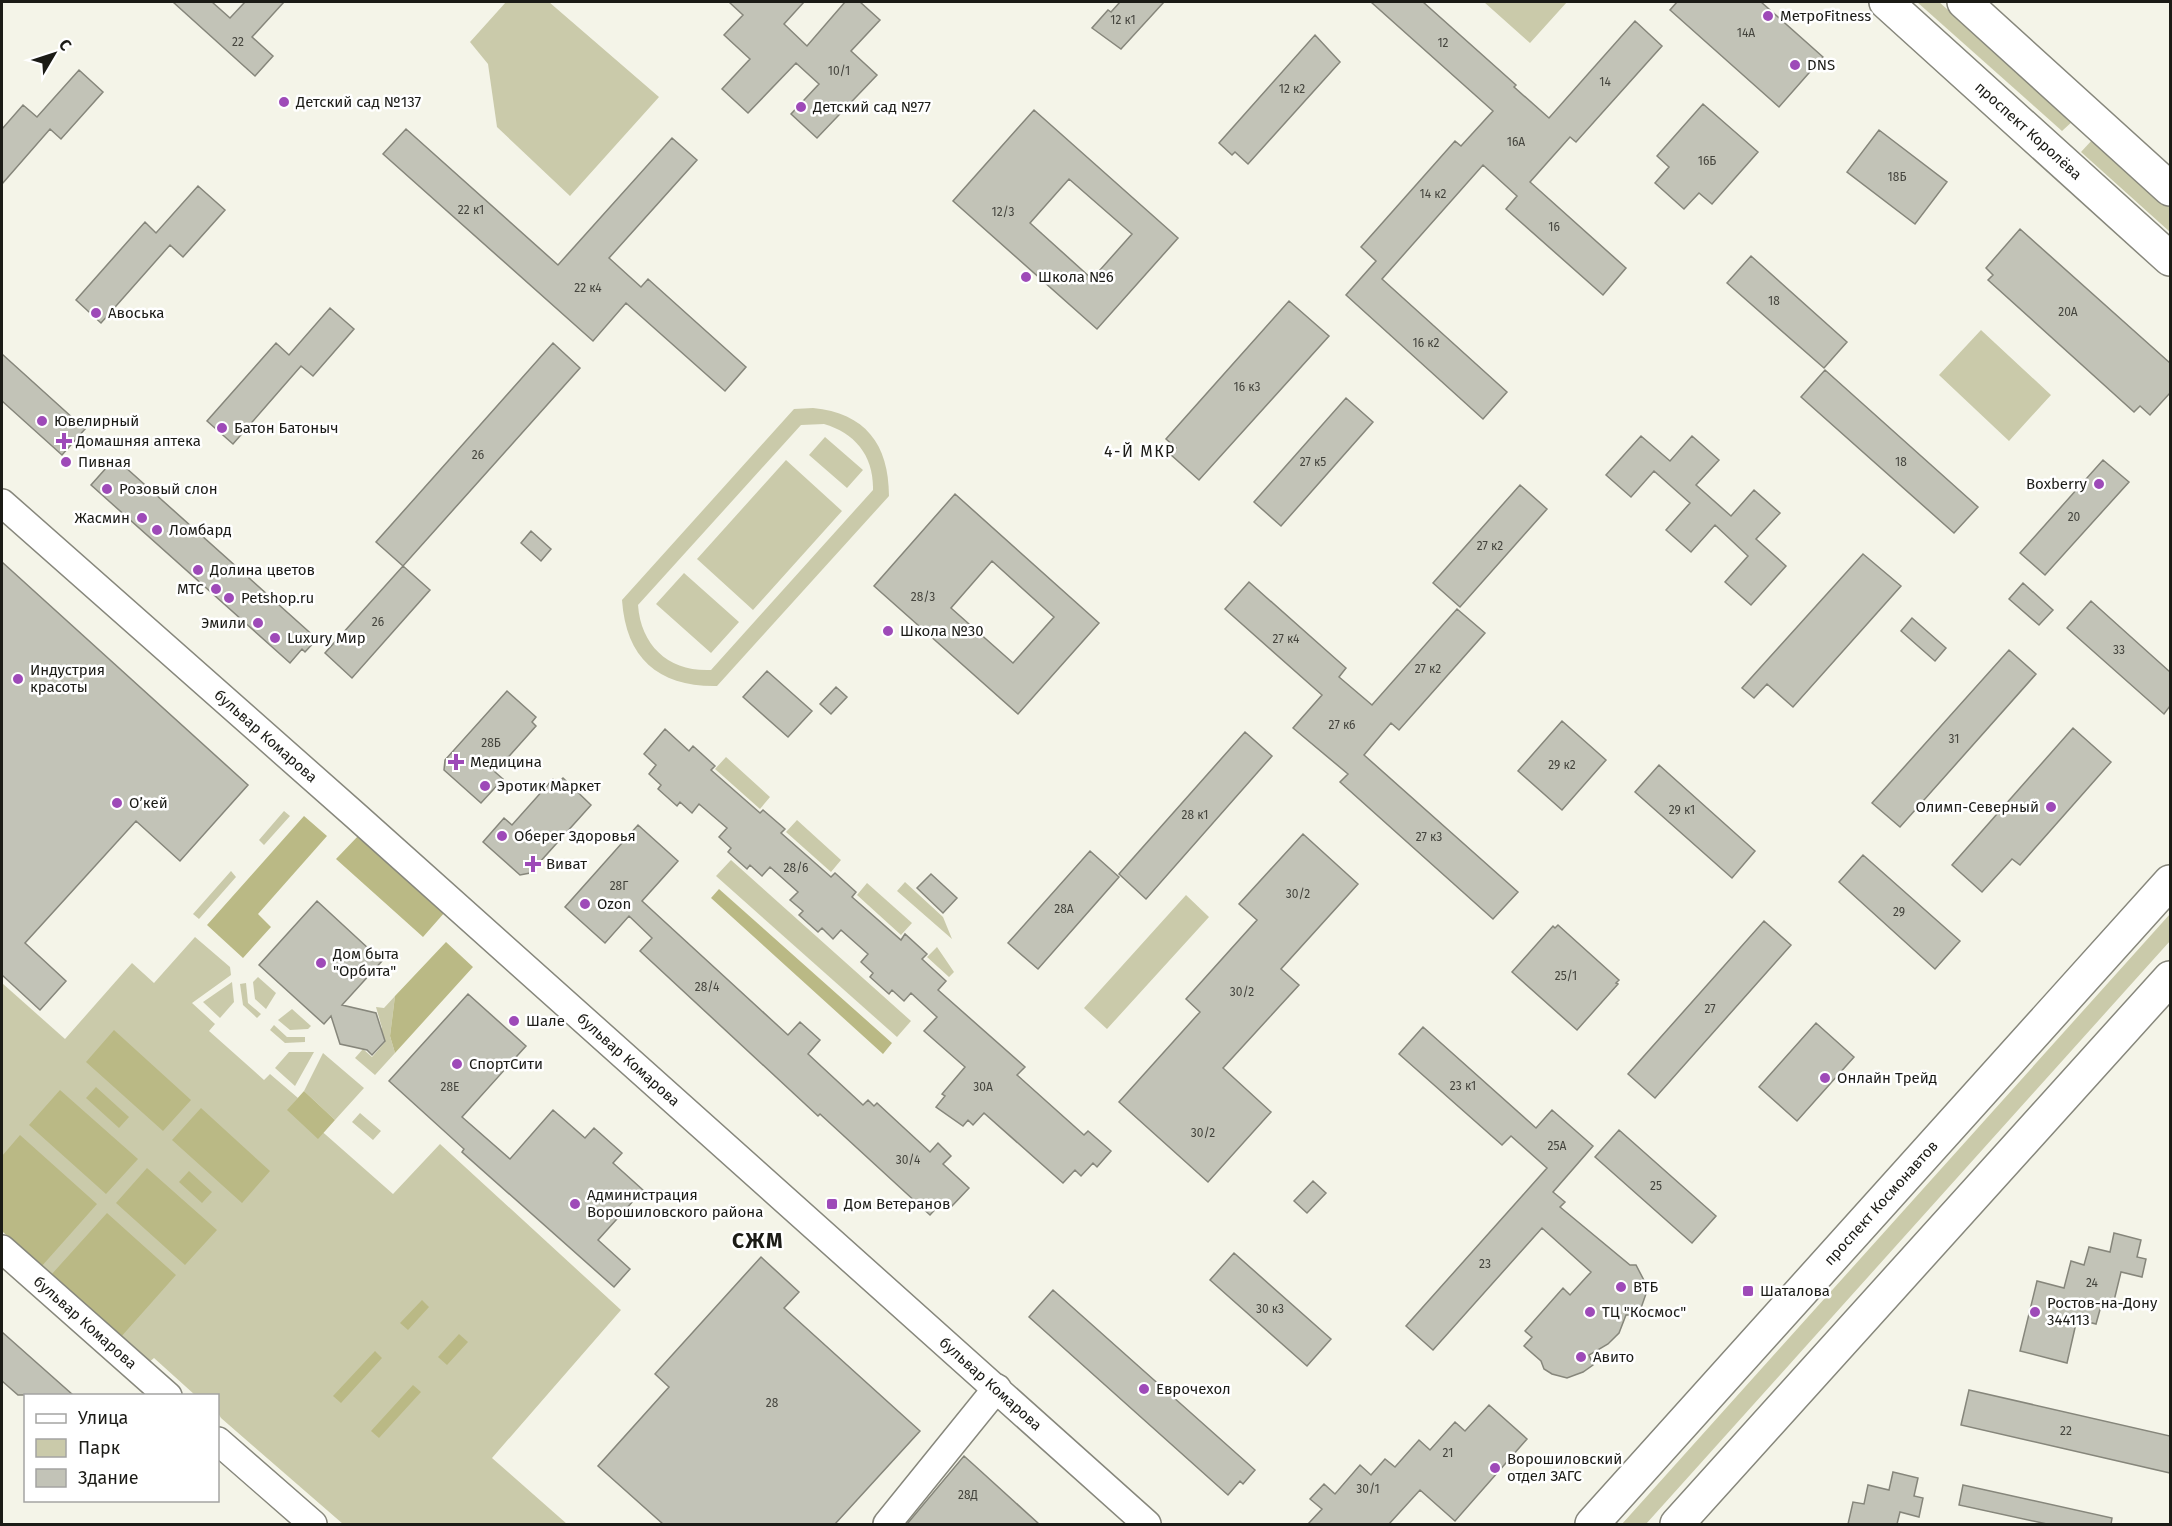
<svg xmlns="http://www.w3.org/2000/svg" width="2172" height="1526" font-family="'Fira Sans',sans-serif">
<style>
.green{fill:#cacaaa;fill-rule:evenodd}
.forest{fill:#bab985}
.building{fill:#c2c3b7;stroke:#86867b;stroke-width:1.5;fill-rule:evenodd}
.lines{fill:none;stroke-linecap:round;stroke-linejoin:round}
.minor-casing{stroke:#87877c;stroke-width:30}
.major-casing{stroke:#87877c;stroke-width:36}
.minor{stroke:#fff;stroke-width:27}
.major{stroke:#fff;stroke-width:33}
.poi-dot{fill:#9e4ab8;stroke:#fff;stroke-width:2}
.labels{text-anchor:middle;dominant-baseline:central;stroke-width:5;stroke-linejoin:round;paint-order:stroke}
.number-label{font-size:12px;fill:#45453e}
.poi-label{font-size:15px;fill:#1b1b16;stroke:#fff;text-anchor:start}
.street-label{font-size:15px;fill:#1b1b16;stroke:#fff}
.neighbourhood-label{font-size:16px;letter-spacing:1.5px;fill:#1b1b16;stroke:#fff}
.district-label{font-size:21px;font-weight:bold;letter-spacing:1.5px;fill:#1b1b16;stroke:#fff}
</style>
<rect width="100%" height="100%" fill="#f4f4e8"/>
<path class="green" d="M506 2H549L659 97 570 196 497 127 488 64 470 42Z
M1484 2H1567L1530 43Z
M1917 2H1939L2074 120 2062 131Z
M2093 139 2170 208V232L2081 152Z
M1981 330 2051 395 2009 441 1939 375Z
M813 408C865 413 889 444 889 496L717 686C659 687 626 659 622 600L794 409ZM824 424C855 433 874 456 873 490L711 670C669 672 641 646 638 605L801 425Z
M825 437 863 470 847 488 809 455Z
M786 460 842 511 753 610 697 559Z
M684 573 739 622 711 653 656 604Z
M726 757 770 797 760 809 715 769Z
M284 811 290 816 264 845 259 840Z
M797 820 841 860 831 872 786 832Z
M731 860 911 1021 897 1037 716 876Z
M231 871 236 877 199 919 193 914Z
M905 882 943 917 952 939 897 891Z
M867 883 912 923 901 935 857 895Z
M1186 895 1209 917 1107 1029 1084 1008Z
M2170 914V941L1646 1524H1622Z
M195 937 230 967 231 975 192 1003 215 1024 209 1031 264 1080 270 1074 298 1098 292 1105 393 1194 440 1144 621 1310 492 1458 567 1524H343L221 1418 218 1413V1396L195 1395 154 1358 148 1363 2 1231V983L65 1039 132 963 154 983Z
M937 947 954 972 949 977 927 957Z
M258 977 276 993 266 1009 255 999 253 982Z
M232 982 234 1002 220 1018 203 1002Z
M246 983 248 1003 261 1014 257 1018 243 1005 240 984Z
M395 996 390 1036 395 1053 375 1075 355 1058 363 1049 372 1057 385 1042 376 1034 382 1028 376 1007 384 1008Z
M292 1009 311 1026 308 1029 290 1030 278 1020Z
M274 1025 287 1037H305V1042L285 1043 270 1030Z
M289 1052H314L295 1086 275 1068Z
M323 1053 364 1088 335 1120 304 1091Z
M360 1113 381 1131 373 1140 352 1122Z"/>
<path class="forest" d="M304 816 327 836 258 914 271 927 243 958 207 925Z
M359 835 445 912 423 937 336 859Z
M719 889 892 1043 883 1054 711 898Z
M446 942 473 967 395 1053 390 1036 395 996Z
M114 1030 191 1100 163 1131 86 1062Z
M96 1087 129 1117 119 1128 86 1098Z
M60 1090 138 1159 106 1194 29 1125Z
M304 1091 335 1120 318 1139 287 1110Z
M201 1108 270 1171 242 1203 172 1140Z
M20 1135 97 1204 41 1267 2 1231V1156Z
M147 1168 217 1230 185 1265 116 1203Z
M189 1171 212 1192 202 1203 179 1182Z
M107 1213 176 1275 120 1338 51 1275Z
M422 1300 429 1307 408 1330 400 1323Z
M459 1334 468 1342 447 1365 438 1357Z
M375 1351 382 1358 341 1403 333 1396Z
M413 1385 421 1392 379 1438 371 1431Z"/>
<path class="building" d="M173 2H212L230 18 245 2H284L252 37 273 56 255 76Z
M729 2H804L784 24 807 46 845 2H860L880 20 851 51 877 75 817 138 791 114 819 84 796 63 748 113 722 89 750 59 724 35 743 15Z
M1120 2H1164L1121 49 1092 28 1108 10 1111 12Z
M1371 2H1423L1516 85 1514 87 1549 118 1635 21 1662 46 1576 142 1570 137 1530 182 1626 268 1603 295 1506 209 1517 196 1483 165 1382 279 1507 392 1483 419 1346 295 1376 261 1361 247 1455 141 1461 146 1493 111Z
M1677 2H1761L1823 57 1779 107 1670 10Z
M1315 35 1340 62 1248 164 1235 152 1232 155 1219 143Z
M79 70 103 92 61 139 50 129 2 184V129L23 105 37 117Z
M1703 104 1758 152 1712 204 1699 193 1684 209 1655 183 1669 167 1657 156Z
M1034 110 1178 238 1097 329 953 201ZM1069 179 1132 234 1092 279 1030 223Z
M406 129 558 265 672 138 697 160 609 258 641 287 648 279 746 367 725 391 626 303 593 341 383 154Z
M1879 130 1947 182 1915 224 1847 172Z
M198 186 225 210 183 257 170 245 101 323 76 300 145 222 156 233Z
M2020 229 2170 363V393L2150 415 2140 406 2134 412 1988 280 1993 275 1986 268Z
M1751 256 1847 342 1824 368 1727 283Z
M1289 301 1329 336 1199 480 1170 454 1176 448 1166 439Z
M330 308 354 329 313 376 301 366 233 444 207 421 276 343 289 355Z
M553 343 580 368 403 566 376 542Z
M2 354 85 429 62 455 2 401Z
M1825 370 1978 507 1954 533 1801 397Z
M1346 398 1373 422 1281 526 1254 502Z
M1641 436 1670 461 1692 436 1719 460 1696 485 1731 516 1754 490 1780 513 1756 539 1786 566 1751 605 1725 582 1748 556 1715 525 1691 552 1666 530 1690 503 1654 471 1631 497 1606 475Z
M115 458 317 639 305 652 302 649 290 663 91 485Z
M2103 460 2129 482 2045 575 2020 553Z
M1520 485 1547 509 1460 607 1433 583Z
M955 494 1099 623 1018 714 874 586ZM992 561 1054 617 1013 663 951 608Z
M531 531 551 549 541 561 521 543Z
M1863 554 1901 586 1793 707 1767 684 1754 698 1742 688Z
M2 562 248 785 180 861 136 821 25 943 66 981 40 1010 2 975Z
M403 566 430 590 352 678 325 653Z
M1249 582 1346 668 1339 677 1372 705 1457 609 1485 633 1399 730 1391 723 1364 755 1518 892 1493 919 1340 782 1348 774 1293 728 1322 695 1225 609Z
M2023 583 2053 610 2039 625 2009 599Z
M2091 601 2170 672V706L2164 714 2067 628Z
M1912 618 1946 648 1935 661 1901 631Z
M2009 650 2036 674 1900 827 1872 803Z
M767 671 812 711 788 737 743 697Z
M836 687 847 697 831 714 820 704Z
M507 691 536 717 532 722 536 726 495 772 503 779 481 803 444 770 445 760Z
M1562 721 1606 760 1562 810 1518 771Z
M2073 728 2111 762 2020 865 2012 859 1982 892 1952 865Z
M665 729 689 751 693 746 715 766 711 770 760 813 763 810 785 829 781 833 831 877 835 873 856 892 852 897 901 940 905 934 927 954 922 959 946 981 938 990 1025 1067 1017 1075 1084 1135 1088 1131 1111 1151 1097 1167 1093 1163 1081 1176 1075 1170 1063 1183 984 1113 973 1125 968 1120 963 1126 936 1107 945 1096 942 1094 965 1067 924 1031 937 1017 911 993 904 1001 892 990 889 994 870 977 873 973 861 962 868 954 841 930 833 939 822 928 818 932 799 915 803 911 790 900 798 892 770 867 762 876 750 865 747 869 728 852 731 848 719 837 727 828 699 804 692 813 680 802 677 806 658 789 661 785 649 774 656 765 644 754Z
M1245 732 1272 756 1146 899 1119 874Z
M1659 765 1755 851 1732 878 1635 792Z
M563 778 591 805 530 873 520 875 483 842 504 818 512 825 553 779 558 783Z
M638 825 678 861 642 901 788 1035 800 1022 820 1040 808 1054 863 1105 868 1100 874 1106 877 1103 930 1152 938 1143 951 1156 943 1164 969 1188 952 1206 944 1200 930 1215 820 1114 818 1116 640 951 652 938 629 916 605 943 565 907Z
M1303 834 1358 884 1281 969 1299 985 1223 1068 1271 1112 1208 1182 1119 1102 1200 1012 1186 999 1257 920 1239 904Z
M1090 851 1119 877 1038 969 1008 943Z
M1863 855 1960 941 1935 969 1839 882Z
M931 874 957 898 943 913 917 888Z
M317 901 382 961 342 1005 376 1013 385 1041 372 1055 367 1050 340 1044 331 1016 324 1024 259 965Z
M1764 921 1791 945 1655 1098 1628 1074Z
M1558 925 1619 980 1616 983 1618 984 1577 1030 1512 972 1553 926 1555 928Z
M468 994 526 1046 462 1117 510 1159 553 1110 585 1138 594 1128 622 1153 613 1163 643 1190 598 1240 630 1269 614 1287 462 1152 464 1149 389 1081Z
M1816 1023 1854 1057 1797 1121 1759 1087Z
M1423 1027 1536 1128 1552 1110 1593 1146 1553 1192 1565 1202 1560 1207 1630 1265H1636L1648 1288 1640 1311 1637 1315H1626L1619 1333 1608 1344 1589 1355 1593 1365 1583 1372 1567 1378 1552 1374 1544 1369 1541 1361 1524 1346 1532 1337 1525 1331 1563 1288 1570 1295 1591 1272 1542 1228 1433 1350 1406 1326 1547 1168 1511 1136 1502 1145 1399 1054Z
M1619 1130 1716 1216 1692 1243 1595 1157Z
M1313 1181 1326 1193 1307 1213 1294 1201Z
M2114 1233 2141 1240 2137 1257 2146 1259 2142 1277 2121 1272 2112 1309 2101 1306 2096 1324 2077 1319 2067 1363 2020 1351 2037 1281 2064 1288 2071 1261 2084 1265 2089 1247 2110 1252Z
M1234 1253 1331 1339 1307 1366 1210 1280Z
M761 1257 799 1292 784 1308 920 1431 835 1524H663L598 1466 669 1387 655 1374Z
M1053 1290 1255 1470 1243 1484 1240 1481 1228 1495 1029 1317Z
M2 1332 73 1395H18L2 1381Z
M1969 1390 2170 1436V1473L1961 1425Z
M1489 1405 1527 1439 1455 1521 1420 1490 1389 1524H1308L1322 1509 1310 1499 1324 1484 1335 1494 1360 1465 1371 1475 1385 1459 1395 1467 1419 1440 1430 1450 1455 1422 1465 1431Z
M964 1456 974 1465 1039 1524H907Z
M1893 1472 1918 1478 1914 1496 1923 1498 1919 1517 1900 1512 1897 1524H1848L1853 1502 1864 1504 1868 1485 1889 1490Z
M1963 1485 2112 1518 2111 1524H2047L1959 1505Z"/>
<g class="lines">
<defs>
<g id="minor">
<path id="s1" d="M2 503 356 816 1147 1524"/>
<path id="s2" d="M2 1249 168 1396"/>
<path d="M218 1441 313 1524"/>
<path d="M887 1524 997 1388"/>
</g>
<g id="major">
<path id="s3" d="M1886 2 2170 259"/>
<path d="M1964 2 2170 189"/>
<path id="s4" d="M1592 1524 2170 882"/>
<path d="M1677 1524 2170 978"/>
</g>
</defs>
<use href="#minor" class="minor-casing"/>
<use href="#major" class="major-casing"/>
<use href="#minor" class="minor"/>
<use href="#major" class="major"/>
</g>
<g class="poi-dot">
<circle cx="1768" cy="16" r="6"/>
<circle cx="1795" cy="65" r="6"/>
<circle cx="284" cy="102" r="6"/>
<circle cx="801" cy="107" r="6"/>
<circle cx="1026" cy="277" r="6"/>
<circle cx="96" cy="313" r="6"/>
<circle cx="42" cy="421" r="6"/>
<circle cx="222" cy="428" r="6"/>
<path d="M61 432h6v6h6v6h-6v6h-6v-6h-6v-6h6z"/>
<circle cx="66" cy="462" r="6"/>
<circle cx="2099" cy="484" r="6"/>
<circle cx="107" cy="489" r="6"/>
<circle cx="142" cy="518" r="6"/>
<circle cx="157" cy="530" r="6"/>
<circle cx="198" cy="570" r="6"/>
<circle cx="216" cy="589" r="6"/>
<circle cx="229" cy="598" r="6"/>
<circle cx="258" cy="623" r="6"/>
<circle cx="888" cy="631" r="6"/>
<circle cx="275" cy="638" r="6"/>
<circle cx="18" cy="679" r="6"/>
<path d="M453 753h6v6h6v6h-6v6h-6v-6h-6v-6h6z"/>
<circle cx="485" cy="786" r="6"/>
<circle cx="117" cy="803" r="6"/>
<circle cx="2051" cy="807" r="6"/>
<circle cx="502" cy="836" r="6"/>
<path d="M530 855h6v6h6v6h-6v6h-6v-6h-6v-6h6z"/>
<circle cx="585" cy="904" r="6"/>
<circle cx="321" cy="963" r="6"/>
<circle cx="514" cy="1021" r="6"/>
<circle cx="457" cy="1064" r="6"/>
<circle cx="1825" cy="1078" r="6"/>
<circle cx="575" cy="1204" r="6"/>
<rect x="826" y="1198" width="12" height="12" rx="3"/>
<circle cx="1621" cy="1287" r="6"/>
<rect x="1742" y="1285" width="12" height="12" rx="3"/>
<circle cx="1590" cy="1312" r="6"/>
<circle cx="2035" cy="1312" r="6"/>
<circle cx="1581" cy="1357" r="6"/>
<circle cx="1144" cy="1389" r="6"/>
<circle cx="1495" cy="1468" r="6"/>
</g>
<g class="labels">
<g class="number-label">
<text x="1123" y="20">12 к1</text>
<text x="1746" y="33">14А</text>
<text x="238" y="42">22</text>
<text x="1443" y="43">12</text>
<text x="839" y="71">10/1</text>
<text x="1605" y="82">14</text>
<text x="1292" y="89">12 к2</text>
<text x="1516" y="142">16А</text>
<text x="1707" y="161">16Б</text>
<text x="1897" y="177">18Б</text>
<text x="1433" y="194">14 к2</text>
<text x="471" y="210">22 к1</text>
<text x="1003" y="212">12/3</text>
<text x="1554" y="227">16</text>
<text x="588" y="288">22 к4</text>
<text x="1774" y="301">18</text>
<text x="2068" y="312">20А</text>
<text x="1426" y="343">16 к2</text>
<text x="1247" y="387">16 к3</text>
<text x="478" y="455">26</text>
<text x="1313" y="462">27 к5</text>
<text x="1901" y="462">18</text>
<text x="2074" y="517">20</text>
<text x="1490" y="546">27 к2</text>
<text x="923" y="597">28/3</text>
<text x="378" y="622">26</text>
<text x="1286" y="639">27 к4</text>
<text x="2119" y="650">33</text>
<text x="1428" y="669">27 к2</text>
<text x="1342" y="725">27 к6</text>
<text x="1954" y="739">31</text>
<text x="491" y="743">28Б</text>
<text x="1562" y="765">29 к2</text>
<text x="1682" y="810">29 к1</text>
<text x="1195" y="815">28 к1</text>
<text x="1429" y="837">27 к3</text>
<text x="796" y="868">28/6</text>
<text x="619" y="886">28Г</text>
<text x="1298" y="894">30/2</text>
<text x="1064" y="909">28А</text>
<text x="1899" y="912">29</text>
<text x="1566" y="976">25/1</text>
<text x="707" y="987">28/4</text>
<text x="1242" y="992">30/2</text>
<text x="1710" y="1009">27</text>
<text x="1463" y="1086">23 к1</text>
<text x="450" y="1087">28Е</text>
<text x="983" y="1087">30А</text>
<text x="1203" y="1133">30/2</text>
<text x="1557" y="1146">25А</text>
<text x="908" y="1160">30/4</text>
<text x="1656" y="1186">25</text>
<text x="1485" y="1264">23</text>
<text x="2092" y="1283">24</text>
<text x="1270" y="1309">30 к3</text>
<text x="772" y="1403">28</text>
<text x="2066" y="1431">22</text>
<text x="1448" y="1453">21</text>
<text x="1368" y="1489">30/1</text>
<text x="968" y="1495">28Д</text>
</g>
<g class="poi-label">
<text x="1780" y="16">МетроFitness</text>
<text x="1807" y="65">DNS</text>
<text x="296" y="102">Детский сад №137</text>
<text x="813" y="107">Детский сад №77</text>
<text x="1038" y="277">Школа №6</text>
<text x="108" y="313">Авоська</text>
<text x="54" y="421">Ювелирный</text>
<text x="234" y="428">Батон Батоныч</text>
<text x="76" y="441">Домашняя аптека</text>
<text x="78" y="462">Пивная</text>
<text x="2087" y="484" text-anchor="end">Boxberry</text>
<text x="119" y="489">Розовый слон</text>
<text x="130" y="518" text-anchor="end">Жасмин</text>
<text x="169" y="530">Ломбард</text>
<text x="210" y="570">Долина цветов</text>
<text x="204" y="589" text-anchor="end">МТС</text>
<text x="241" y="598">Petshop.ru</text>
<text x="246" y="623" text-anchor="end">Эмили</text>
<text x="900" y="631">Школа №30</text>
<text x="287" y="638">Luxury Мир</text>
<text x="30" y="670">Индустрия<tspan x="30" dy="17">красоты</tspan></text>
<text x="470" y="762">Медицина</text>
<text x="497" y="786">Эротик Маркет</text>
<text x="129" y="803">О’кей</text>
<text x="2039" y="807" text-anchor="end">Олимп-Северный</text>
<text x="514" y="836">Оберег Здоровья</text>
<text x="546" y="864">Виват</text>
<text x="597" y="904">Ozon</text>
<text x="333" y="954">Дом быта<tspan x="333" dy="17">"Орбита"</tspan></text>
<text x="526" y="1021">Шале</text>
<text x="469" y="1064">СпортСити</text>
<text x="1837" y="1078">Онлайн Трейд</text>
<text x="587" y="1195">Администрация<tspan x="587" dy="17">Ворошиловского района</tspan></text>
<text x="844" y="1204">Дом Ветеранов</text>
<text x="1633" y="1287">ВТБ</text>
<text x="1760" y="1291">Шаталова</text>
<text x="2047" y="1303">Ростов-на-Дону<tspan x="2047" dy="17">344113</tspan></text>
<text x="1602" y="1312">ТЦ "Космос"</text>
<text x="1593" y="1357">Авито</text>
<text x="1156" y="1389">Еврочехол</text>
<text x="1507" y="1459">Ворошиловский<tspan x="1507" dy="17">отдел ЗАГС</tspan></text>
</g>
<g class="street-label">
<text stroke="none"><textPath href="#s3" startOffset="192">проспект Королёва</textPath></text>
<text stroke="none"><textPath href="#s1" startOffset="352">бульвар Комарова</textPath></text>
<text stroke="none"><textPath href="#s1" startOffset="838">бульвар Комарова</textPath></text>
<text stroke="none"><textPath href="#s4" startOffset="432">проспект Космонавтов</textPath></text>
<text stroke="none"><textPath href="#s2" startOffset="111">бульвар Комарова</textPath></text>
<text stroke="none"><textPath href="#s1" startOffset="1324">бульвар Комарова</textPath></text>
</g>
<g class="neighbourhood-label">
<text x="1140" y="451">4-Й МКР</text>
</g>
<g class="district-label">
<text x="758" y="1241">СЖМ</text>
</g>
</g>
<rect width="2172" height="1526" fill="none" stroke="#1b1b16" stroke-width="6"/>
<rect x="24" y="1394" width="195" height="108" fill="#ffffff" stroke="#a4a4a2" stroke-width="1.5"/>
<rect x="36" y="1414" width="30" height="9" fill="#ffffff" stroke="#a4a4a2" stroke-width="1.5"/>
<text x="78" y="1424" font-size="18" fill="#1b1b16">Улица</text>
<rect x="36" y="1439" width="30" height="18" fill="#cacaaa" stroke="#a4a4a2" stroke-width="1.5"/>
<text x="78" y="1454" font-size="18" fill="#1b1b16">Парк</text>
<rect x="36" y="1469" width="30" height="18" fill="#c2c3b7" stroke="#a4a4a2" stroke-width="1.5"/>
<text x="78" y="1484" font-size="18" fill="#1b1b16">Здание</text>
<g transform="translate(54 54) rotate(51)" stroke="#ffffff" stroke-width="4.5" paint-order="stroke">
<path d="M0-4.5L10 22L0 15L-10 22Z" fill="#1b1b16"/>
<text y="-9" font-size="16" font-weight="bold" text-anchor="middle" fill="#1b1b16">С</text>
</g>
</svg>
